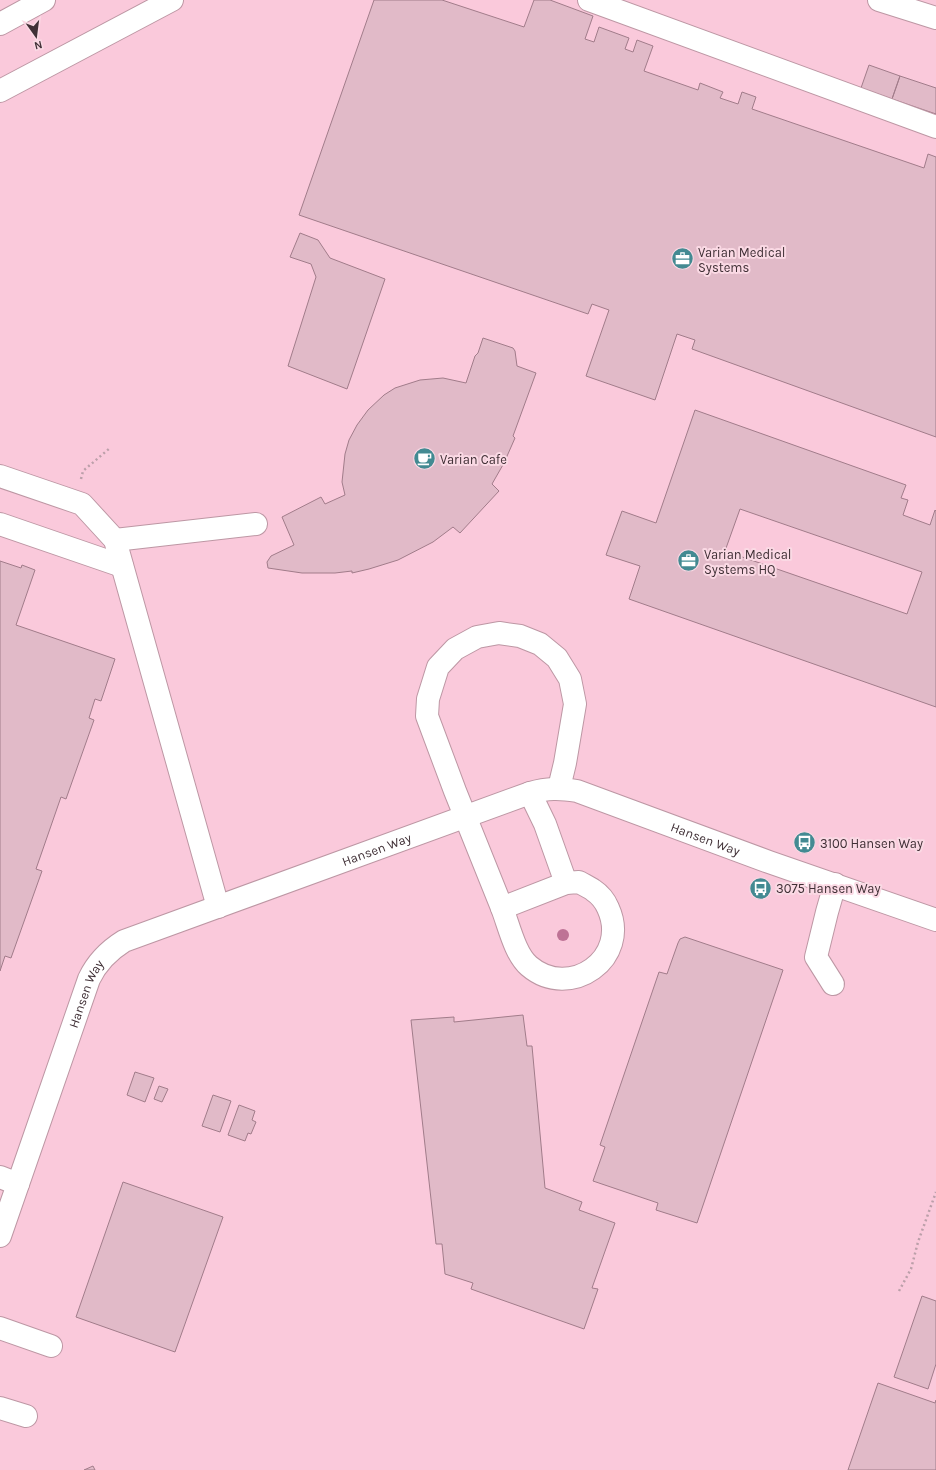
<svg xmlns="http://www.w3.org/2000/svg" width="936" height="1470" font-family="Karla,sans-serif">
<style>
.built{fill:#fac9db}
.building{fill:#e1bac8;stroke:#a17c8a;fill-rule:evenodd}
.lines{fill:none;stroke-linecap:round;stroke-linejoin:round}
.minor-casing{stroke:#bd97a4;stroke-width:24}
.path{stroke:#bb9fa9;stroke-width:2.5;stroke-dasharray:2 3;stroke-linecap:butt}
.minor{stroke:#fff;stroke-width:22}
.tree{fill:#be7295}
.labels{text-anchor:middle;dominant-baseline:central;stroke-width:4;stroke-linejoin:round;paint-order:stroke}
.poi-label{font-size:13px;fill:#403036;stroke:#fad9e4;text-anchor:start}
.street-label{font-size:13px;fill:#403036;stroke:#fad9e4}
</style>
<rect width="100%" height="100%" fill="#fad9e4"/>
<path class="built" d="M0 0H936V1470H0Z"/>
<path class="building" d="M374 0H442L524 27 534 0H550L593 16 585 39 594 42 599 27 629 38 625 49 633 52 637 40 653 46 644 71 698 90 700 83 723 92 720 98 738 104 742 92 756 97 752 109 924 168 928 154 936 157V437L692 349 695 340 677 334 655 400 586 376 609 310 592 304 588 314 299 215Z
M869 65 900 76 892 99 861 88Z
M900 76 936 88V114L892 99Z
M300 233 318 240 330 258 385 279 347 389 288 366 316 277 311 264 290 257Z
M483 338 513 348 515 351 517 366 536 373 513 436 515 438 504 463 492 484 499 491 460 533 453 527 433 542 398 560 369 569 352 573V571L335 573H302L268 568 267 562 271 556 294 545 282 517 321 497 325 504 345 495 342 482 345 454 349 440 357 425 368 410 384 395 395 388 420 380 443 378 466 383 475 356 478 353Z
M695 410 906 485 901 498 908 500 903 515 930 525 935 510 936 511V707L629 599 640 566 606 555 622 511 656 523ZM740 509 922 572 907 614 725 551Z
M0 561 21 568 22 565 35 570 16 625 115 659 101 701 95 699 89 718 94 720 66 799 61 797 36 869 42 871 11 958 5 956 0 971Z
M685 937 783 970 697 1223 656 1210 658 1203 593 1181 605 1147 600 1145 659 972 667 974 678 943 680 939Z
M523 1015 527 1046H532L545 1188 582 1202 579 1210 615 1223 592 1288 598 1289 584 1329 471 1289 473 1283 445 1274 442 1244H436L411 1020 454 1017V1022Z
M135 1072 154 1078 145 1102 127 1095Z
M159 1086 168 1089 162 1102 154 1099Z
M213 1095 231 1101 220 1132 202 1126Z
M239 1105 255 1111 252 1120 256 1122 251 1134 248 1133 245 1141 228 1135Z
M123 1182 223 1217 175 1352 76 1317Z
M922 1296 936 1301V1364L928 1389 894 1377Z
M878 1383 935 1403 936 1400V1470H848Z
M93 1466 95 1470H84Z"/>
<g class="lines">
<defs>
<g id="minor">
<path d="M589 0 936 127"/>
<path d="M879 0 936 18"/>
<path d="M0 24 44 0"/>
<path d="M0 91 172 0"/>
<path d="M0 476 82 504 115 540 218 907"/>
<path d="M0 524 122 566"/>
<path d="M115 540 256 524"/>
<path d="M530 793 545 824 566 883"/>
<path d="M579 882C584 885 589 887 593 890 599 894 605 901 608 908 631 958 570 1001 529 966 515 954 509 926 502 908L566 883Z"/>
<path d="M502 908 455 791 427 716 428 699 438 667 455 649 477 637 499 633 520 636 540 644 557 658 570 679 575 704 565 763 559 788"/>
<path d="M833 984 816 957 827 912 835 884"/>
<path d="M0 1177 18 1184"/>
<path id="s1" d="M0 1236 89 979C97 962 108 951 124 941L530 793C548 788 559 788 577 791L769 862 936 920"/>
<path d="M0 1328 51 1346"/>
<path d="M0 1408 26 1416"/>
</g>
</defs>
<use href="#minor" class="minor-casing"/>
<path class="path" d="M81 479 83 471 110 448
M899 1291 911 1269 918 1242 936 1192"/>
<use href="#minor" class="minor"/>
</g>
<circle class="tree" cx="563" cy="935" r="6"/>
<defs>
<symbol id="office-disc" viewBox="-11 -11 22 22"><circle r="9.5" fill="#438a92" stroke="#fad9e4"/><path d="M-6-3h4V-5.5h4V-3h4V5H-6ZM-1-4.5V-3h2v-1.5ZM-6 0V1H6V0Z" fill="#fff"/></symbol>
<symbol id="cafe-disc" viewBox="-11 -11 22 22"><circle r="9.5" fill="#438a92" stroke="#fad9e4"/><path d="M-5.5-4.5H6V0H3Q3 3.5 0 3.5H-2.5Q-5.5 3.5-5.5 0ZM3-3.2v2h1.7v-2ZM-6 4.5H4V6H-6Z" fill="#fff"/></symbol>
<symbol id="bus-disc" viewBox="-11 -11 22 22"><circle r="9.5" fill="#438a92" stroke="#fad9e4"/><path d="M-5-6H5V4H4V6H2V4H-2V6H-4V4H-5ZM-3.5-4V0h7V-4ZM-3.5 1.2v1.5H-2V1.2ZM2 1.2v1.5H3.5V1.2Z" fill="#fff"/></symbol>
</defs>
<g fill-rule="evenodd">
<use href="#office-disc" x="670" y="246" width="25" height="25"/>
<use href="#cafe-disc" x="412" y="446" width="25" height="25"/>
<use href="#office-disc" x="676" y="548" width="25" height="25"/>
<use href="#bus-disc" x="792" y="830" width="25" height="25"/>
<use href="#bus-disc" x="748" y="876" width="25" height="25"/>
</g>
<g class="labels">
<g class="poi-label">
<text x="698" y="252">Varian Medical<tspan x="698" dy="15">Systems</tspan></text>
<text x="440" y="459">Varian Cafe</text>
<text x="704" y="554">Varian Medical<tspan x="704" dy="15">Systems HQ</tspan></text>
<text x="820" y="843">3100 Hansen Way</text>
<text x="776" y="888">3075 Hansen Way</text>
</g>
<g class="street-label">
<text stroke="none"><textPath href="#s1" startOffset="941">Hansen Way</textPath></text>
<text stroke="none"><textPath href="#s1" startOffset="593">Hansen Way</textPath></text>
<text stroke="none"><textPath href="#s1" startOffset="257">Hansen Way</textPath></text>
</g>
</g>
<g transform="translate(36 36) rotate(166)" stroke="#fad9e4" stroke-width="3" paint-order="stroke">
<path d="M0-3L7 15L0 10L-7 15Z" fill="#403036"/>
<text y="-6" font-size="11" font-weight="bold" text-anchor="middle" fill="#403036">N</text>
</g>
</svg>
